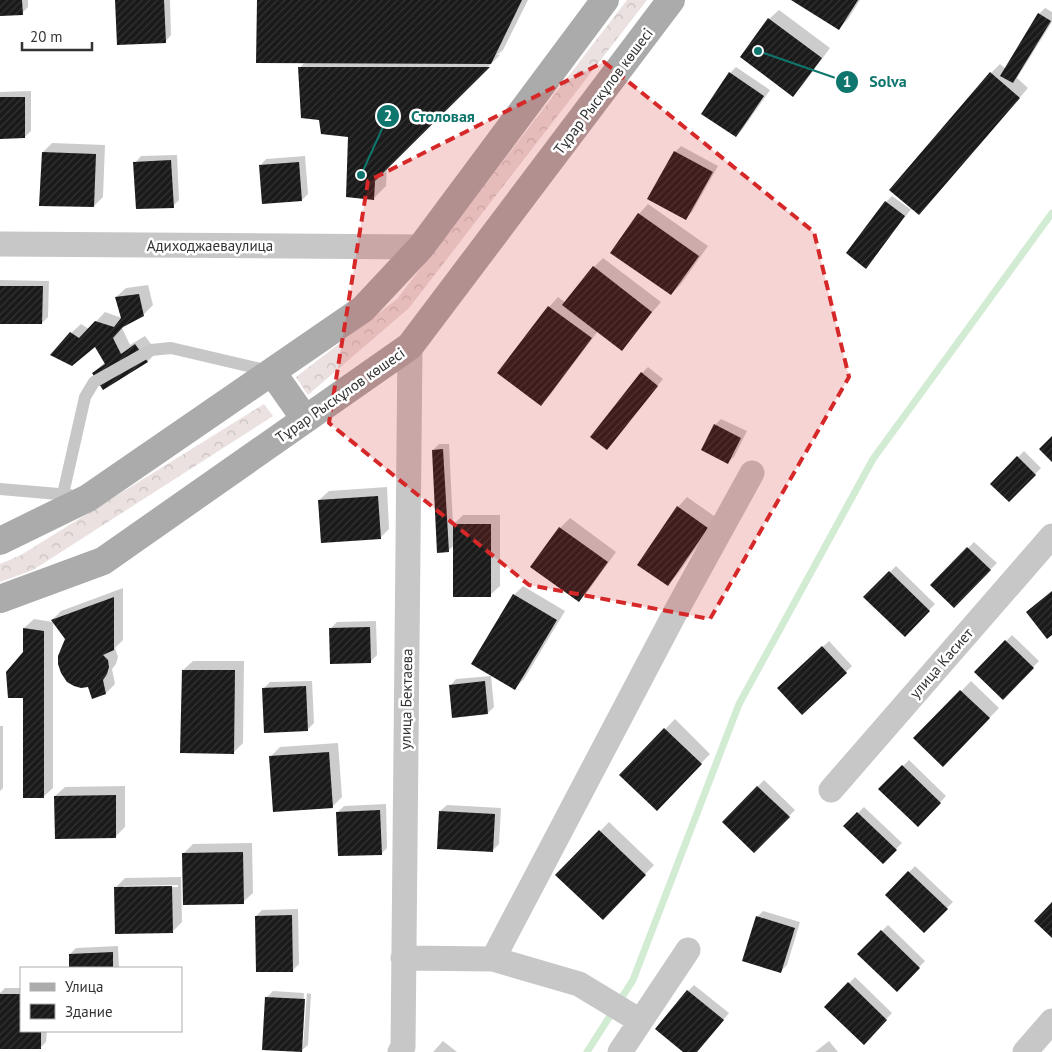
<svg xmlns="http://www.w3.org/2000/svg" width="1052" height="1052" font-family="'PT Sans',sans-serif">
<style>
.forest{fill:url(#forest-crowns)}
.shadow{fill:#0003;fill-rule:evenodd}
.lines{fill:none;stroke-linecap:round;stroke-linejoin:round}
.stream{stroke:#d2ebd3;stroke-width:7}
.building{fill:url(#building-hatch)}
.lane{stroke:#c7c7c7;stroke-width:12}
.street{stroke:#c7c7c7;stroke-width:25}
.primary{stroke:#ababab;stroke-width:28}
.marked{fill:#d62828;fill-opacity:0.2;stroke:#d62828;stroke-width:4;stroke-dasharray:10 6;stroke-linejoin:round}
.labels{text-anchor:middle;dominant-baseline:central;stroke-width:5;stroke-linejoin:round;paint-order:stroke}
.street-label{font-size:15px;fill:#333;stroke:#fff}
.leader{fill:none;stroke:#0f766e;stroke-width:2}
.callout-dot{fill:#0f766e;stroke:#fff;stroke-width:2}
.mark-label{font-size:15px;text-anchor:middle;font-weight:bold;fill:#fff}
.callout-label{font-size:16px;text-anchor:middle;font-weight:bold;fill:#0f766e;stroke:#fff;stroke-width:5;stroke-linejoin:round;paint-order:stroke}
</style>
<defs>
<pattern id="forest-crowns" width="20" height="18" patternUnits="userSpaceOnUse" patternTransform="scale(1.25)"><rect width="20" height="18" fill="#eae1e0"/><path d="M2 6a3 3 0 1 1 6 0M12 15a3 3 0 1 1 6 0" fill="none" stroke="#c9c2c1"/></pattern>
<pattern id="building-hatch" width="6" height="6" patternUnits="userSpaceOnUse" patternTransform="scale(1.25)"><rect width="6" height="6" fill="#1a1a1a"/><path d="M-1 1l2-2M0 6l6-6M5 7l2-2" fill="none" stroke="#333"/></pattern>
</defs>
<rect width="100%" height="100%" fill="#fff"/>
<path class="forest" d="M627 0H647L409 308 308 395 296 377 397 299Z
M264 404 273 416 33 570 0 582V564L21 555Z"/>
<path class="shadow" d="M0 0H28V7L22 13 0 15Z
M116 0H170L171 35 165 42Z
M258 0H528L503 50 497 55H500L387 167 386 186 374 198 349 135 321 118 300 68 305 62Z
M793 0H860L848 19 839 29Z
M1045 8 1052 12V22L1017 78 1028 88 928 204 912 208 866 267 886 202 892 196 910 209 991 73 1000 64 1006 69 1039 14Z
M779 10 830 48 802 86 793 95 769 19Z
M736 67 770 90 742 130 736 136 730 73Z
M31 91V131L25 137 0 138V92Z
M52 143 105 145 103 197 94 206 43 152Z
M681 146 718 166 692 212 686 218 675 152Z
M177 155 179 200 173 206 135 163 141 156Z
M305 156 308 194 302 200 260 166 266 159Z
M648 204 708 246 681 284 671 294 639 214Z
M603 258 661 302 621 349 598 331 550 395 541 404 499 373 549 307 558 297 566 303 594 267Z
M0 280 49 281 48 317 42 323 0 322Z
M148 285 153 305 143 315 122 328 130 345 145 336 157 352 148 361 103 389 93 373 105 362 96 345 72 365 71 333 81 324 89 329 105 312 122 318 116 297 126 288Z
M648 367 663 379 607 449 642 373Z
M721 419 747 431 734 457 727 463 715 425Z
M439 444H449L453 525 463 515H500V586L490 595 454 545 448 551 433 450Z
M1024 451 1041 468 1009 501 992 484Z
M387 487 389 529 380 538 319 500 329 491Z
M687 497 717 518 677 575 668 584 678 507Z
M570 518 616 552 588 591 579 600 532 566 560 528Z
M974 542 997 563 954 606 932 585Z
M896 566 935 604 905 635 865 597Z
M523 586 565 611 524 679 515 688 514 595Z
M123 588V640L115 648 118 657 116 664 112 669 115 684 106 693 52 620 61 611Z
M34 619 53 622V788L43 797 25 653 24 628Z
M376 621 377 655 371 661 330 629 337 622Z
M1012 635 1039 661 1003 699 976 672Z
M829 641 852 666 846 672 785 682Z
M193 661H244L243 743 234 752 183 670Z
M491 676 494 707 488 713 450 686 456 679Z
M312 681 314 723 307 730 264 688 270 682Z
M971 681 999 708 943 766 915 738Z
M675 719 710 754 657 809 621 775Z
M0 726H3V788L0 791Z
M338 743 342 797 332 807 271 756 280 747Z
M909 760 946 796 918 826 880 789Z
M764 780 795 810 754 852 723 822Z
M125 786V827L116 836 55 796 65 787Z
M386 804 387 848 381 854 338 812 344 806Z
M447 805 501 808 499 844 492 851 440 811Z
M864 807 902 843 883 862 845 826Z
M609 822 654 865 602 919 557 875Z
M252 843 253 893 243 902 183 854 193 844Z
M915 866 953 902 924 931 887 895Z
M181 877 182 922 172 932 115 888 125 878ZM178 885V887L123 888V886Z
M298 909 299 964 293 970 256 916 262 910Z
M763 911 800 922 787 965 781 971 757 917Z
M888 925 925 961 897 990 859 954Z
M118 946 119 968H71L70 954 76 948Z
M855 977 892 1013 864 1043 826 1007Z
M694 985 729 1013 697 1052H685L688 991Z
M5 988H21V1031H47L46 1042 40 1048H0V993Z
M273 991 304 993 301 1046H303L307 993 311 994 308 1045 301 1051 266 998Z
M443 1041 457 1052H433Z
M829 1041 838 1052H815Z"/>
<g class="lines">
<path class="stream" d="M587 1052 633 980 739 704 873 459 1052 213"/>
</g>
<path class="building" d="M0 0H22L23 15 0 16Z
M115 0H164L166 43 117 45Z
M257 0H522L491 64 256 63Z
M791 0H858L839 30Z
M1038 13 1051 21 1013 83 1000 76Z
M768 18 822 58 793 97 740 57Z
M298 67H490L375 181 374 200 346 197 348 137 321 134 319 120 301 118Z
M729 72 764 96 736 137 701 114Z
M990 72 1020 98 919 215 889 190Z
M0 97H25V138L0 139Z
M674 151 713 172 686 220 647 199Z
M42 152 96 154 94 207 39 206Z
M171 160 174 208 136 209 133 162Z
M299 162 302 201 262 204 259 165Z
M885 201 905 216 866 269 846 253Z
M638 213 699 256 671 295 610 253Z
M593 266 652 312 622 351 562 305Z
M0 286H43L42 324H0Z
M139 294 144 316 123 327 113 338 121 354 135 344 148 362 103 390 92 373 105 364 95 347 72 366 50 355 70 332 79 338 95 321 114 327 121 318 115 297Z
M548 306 592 338 541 406 497 373Z
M641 372 658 386 607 450 590 437Z
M714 424 741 438 728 464 701 450Z
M1052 436V462L1039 449Z
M443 449 449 552 437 553 432 450Z
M1017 456 1036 475 1009 502 990 484Z
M378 496 381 539 321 543 318 500Z
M677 506 708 528 668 586 637 565Z
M453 524H491V597H453Z
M559 527 608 562 579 602 530 567Z
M967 547 991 570 954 608 930 585Z
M889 571 930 611 905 637 863 597Z
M1052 591V635L1047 639 1026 612Z
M513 594 557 620 515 690 471 664Z
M114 597V650L103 655 108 660 109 667 107 674 103 680 106 694 92 699 88 687 81 688 74 686 67 682 61 673 58 664V656L65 639 51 620Z
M370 627 371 663 330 664 329 628Z
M23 628 44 631V798H23V698H8L6 672 23 652Z
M1005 640 1034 668 1003 700 974 672Z
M822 646 847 673 802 715 777 688Z
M182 670H235L234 754 180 753Z
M485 681 488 714 452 718 449 685Z
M306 686 308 731 264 733 262 688Z
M960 690 990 718 943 767 913 738Z
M664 728 702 764 657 811 619 775Z
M329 752 333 808 273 812 269 756Z
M902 765 941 803 918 827 878 789Z
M757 786 790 817 754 853 722 822Z
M116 795V838L55 839 54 796Z
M380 810 382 855 338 856 336 812Z
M439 811 495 814 493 852 437 849Z
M857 812 897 850 883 864 843 826Z
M599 830 646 875 603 920 555 875Z
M243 852 244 904 183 905 182 853Z
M908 871 948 909 924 933 885 895Z
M172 886 173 933 115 934 114 887Z
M1052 902V938L1034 921Z
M292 915 293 972H256L255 916Z
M756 916 795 928 781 973 742 961Z
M881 930 920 968 897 992 857 954Z
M113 952V968H69V954Z
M848 982 887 1020 864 1045 824 1007Z
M687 990 724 1020 697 1052H683L655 1029Z
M0 994H21V1031H41V1049H0Z
M265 997 305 999 302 1052 262 1050Z"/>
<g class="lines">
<path class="lane" d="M0 489 70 495
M63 494 85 397 94 382 151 350 171 348 269 371"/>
<path class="street" d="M0 244 421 247
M831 790 1052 536
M403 958 493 959 579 984 640 1021
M493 959 675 613 752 473
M400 1052 403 1047 410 346
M620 1052 688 950
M1025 1052 1052 1021"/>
<path class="primary" d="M272 372 305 419
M0 541 88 498 363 309 421 247 605 0
M0 599 103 561 410 346 671 0"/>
</g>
<path class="marked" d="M604 62 814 232 849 377 710 619 529 585 329 423 368 181Z"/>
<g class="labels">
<g class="street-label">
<text transform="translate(603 91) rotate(-53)">Тұрар Рыскұлов көшесі</text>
<text x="210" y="245">Адиходжаеваулица</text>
<text transform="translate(340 395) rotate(-35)">Тұрар Рыскұлов көшесі</text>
<text transform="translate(941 663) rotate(-49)">улица Касиет</text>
<text transform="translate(406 699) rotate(-89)">улица Бектаева</text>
</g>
</g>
<path class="leader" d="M758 51L847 82M361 175L388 116"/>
<g class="callout-dot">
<circle cx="758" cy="51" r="5"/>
<circle cx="361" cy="175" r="5"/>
<circle cx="847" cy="82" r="12"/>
<circle cx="388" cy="116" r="12"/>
</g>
<g class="mark-label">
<text x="847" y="87">1</text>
<text x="388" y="121">2</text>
</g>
<g class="callout-label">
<text x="888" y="87">Solva</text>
<text x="443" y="122">Столовая</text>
</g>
<rect x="20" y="967" width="162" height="65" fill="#ffffff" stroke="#adadad"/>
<rect x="30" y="983" width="25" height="8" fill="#ababab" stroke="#adadad"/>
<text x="65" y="992" font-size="15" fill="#333333">Улица</text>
<rect x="30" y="1004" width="25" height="15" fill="url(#building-hatch)" stroke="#adadad"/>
<text x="65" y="1017" font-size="15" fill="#333333">Здание</text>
<path d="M22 42v8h70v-8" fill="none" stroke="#333333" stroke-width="2.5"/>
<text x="30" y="42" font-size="15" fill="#333333" stroke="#ffffff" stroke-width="4" paint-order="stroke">20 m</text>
</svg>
